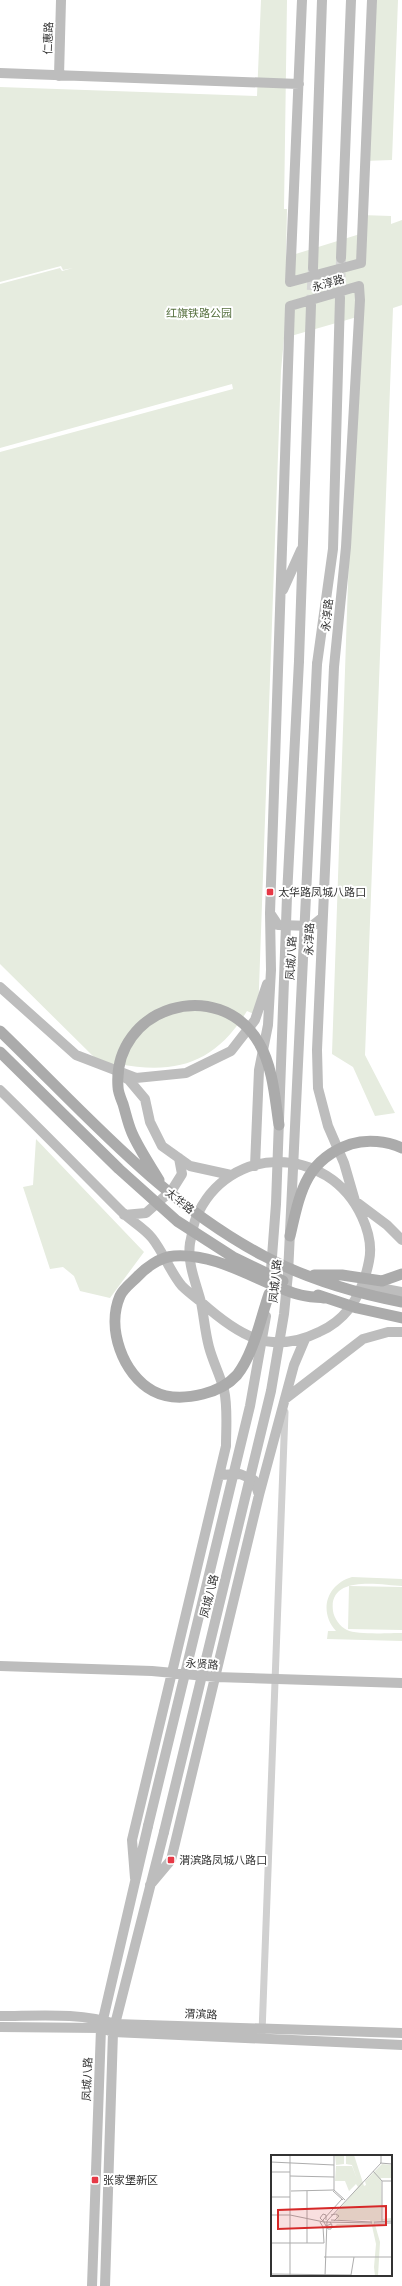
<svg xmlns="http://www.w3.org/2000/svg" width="402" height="2286" font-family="Cabin,'Noto Sans SC',sans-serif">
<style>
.green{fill:#e6ecdf}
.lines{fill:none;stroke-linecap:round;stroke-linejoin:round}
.secondary-tunnel{stroke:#d6d6d6;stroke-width:10;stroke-dasharray:10 5;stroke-linecap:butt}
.street{stroke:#d0d0d0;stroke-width:7}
.secondary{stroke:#bdbdbd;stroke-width:10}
.secondary-bridge{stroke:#bdbdbd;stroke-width:10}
.primary-bridge{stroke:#ababab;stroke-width:11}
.poi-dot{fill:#e63946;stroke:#fff;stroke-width:1.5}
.labels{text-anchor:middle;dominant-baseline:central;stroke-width:4;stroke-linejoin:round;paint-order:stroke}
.street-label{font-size:11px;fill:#333;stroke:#fff}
.park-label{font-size:11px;fill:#56703f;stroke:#fff}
.poi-label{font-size:11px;fill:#333;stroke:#fff;text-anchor:start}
.inset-road{fill:none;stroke:#adadad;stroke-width:1}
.view{fill:#d62828;fill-opacity:0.15;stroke:#d62828;stroke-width:2}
.inset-edge{fill:none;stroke:#333;stroke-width:2}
</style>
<rect width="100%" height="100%" fill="#fff"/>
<path class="green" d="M261 0H287L284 209H287L286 257 360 234 361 215 391 216V224L402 220V305L393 308 365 1055 395 1113 375 1116 353 1067 332 1054 357 317 284 338 281 371 258 1016 247 1011C215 1063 177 1075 118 1064L117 1066 98 1061 0 964V452L233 389 232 384 0 448V284L60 268 62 271 73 268 63 270 61 266 0 282V87L257 96Z
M370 0H398L392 160 363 161Z
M36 1139 144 1252 110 1298 80 1291 74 1276 63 1267 50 1269 23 1187 33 1185Z
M352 1577 402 1579V1586C381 1585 328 1574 333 1611 334 1618 340 1627 347 1630 357 1635 389 1633 402 1633V1641L327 1639 328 1631H336C318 1611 327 1584 352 1577Z
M349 1586 402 1587V1630L348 1629Z"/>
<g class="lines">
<path class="secondary-tunnel" d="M340 298 341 260
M311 305 313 268"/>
<path class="street" d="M262 2033 285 1412"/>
<path class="secondary" d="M302 0 290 282 361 263 372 0
M0 73 299 84
M59 76 61 0
M341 258 351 0
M313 268 322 0
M283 590 301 550
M299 661 311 305
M317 664 333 549 340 298
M270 913 278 925 312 926 322 918
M0 987 76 1055 136 1078 186 1073 231 1051 255 1020 267 984
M122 1076 129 1080 145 1099 150 1122 162 1146 190 1166 231 1175
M0 1090C41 1130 81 1171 122 1212 131 1221 144 1228 152 1238 164 1253 170 1272 182 1286 188 1292 195 1297 201 1302 238 1335 270 1356 319 1332 349 1319 363 1292 369 1261 372 1247 368 1230 362 1217 329 1144 227 1143 196 1218 193 1225 192 1235 190 1243 187 1263 196 1283 201 1302 204 1317 205 1332 209 1347 213 1362 220 1375 224 1390 228 1407 226 1428 226 1446L132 1840 135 1878
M255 1166 259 1070 268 1025 271 970 270 913 290 306 359 286 360 300 346 547 334 667 317 1050 318 1088 328 1126 344 1163 355 1201 387 1225 402 1240
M124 1215 146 1213 172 1190 182 1174 179 1158
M364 1285 402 1292
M285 1399 363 1339 388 1332H402
M219 1475 240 1474 254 1480 259 1495
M0 1666 152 1671 216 1677 402 1683
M150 1885 171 1860 259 1495 294 1365 305 1339
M0 2016C35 2016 82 2012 115 2024L402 2033
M0 2027 101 2028 113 2032 402 2045
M92 2286 101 2028 148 1826
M105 2286 113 2032 164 1832"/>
<path class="secondary-bridge" d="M270 1283 276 1204 287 896 299 661
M148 1826 250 1406 266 1316
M164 1832 271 1391 284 1314 288 1274 317 664"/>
<path class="primary-bridge" d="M0 1031C83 1111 161 1202 264 1256 307 1279 355 1293 402 1302
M0 1052 119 1169 177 1221 233 1257 283 1281
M159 1180C150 1165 139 1149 132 1133 128 1124 126 1114 123 1104 121 1099 118 1092 118 1087 112 1007 219 974 259 1043 273 1067 275 1099 279 1125
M290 1236C300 1193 305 1160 351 1144 367 1139 387 1141 402 1148
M314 1275H342L382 1281 402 1274
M269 1294C260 1320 254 1353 237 1375 228 1385 215 1391 203 1394 187 1398 168 1399 153 1391 123 1375 106 1328 120 1296 123 1289 131 1283 136 1278 145 1268 160 1257 174 1256 219 1253 257 1282 297 1294 306 1297 316 1297 324 1298
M318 1295 357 1308 402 1318"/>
</g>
<g class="poi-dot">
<rect x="266" y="888" width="8" height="8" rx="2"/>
<rect x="167" y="1856" width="8" height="8" rx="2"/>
<rect x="91" y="2176" width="8" height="8" rx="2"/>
</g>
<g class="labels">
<g class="street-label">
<text transform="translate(48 38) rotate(-88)">仁惠路</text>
<text transform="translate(328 283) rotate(-16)">永淳路</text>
<text transform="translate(327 615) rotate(-84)">永淳路</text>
<text transform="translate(309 939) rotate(-88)">永淳路</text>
<text transform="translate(291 958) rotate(-87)">凤城八路</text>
<text transform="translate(180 1201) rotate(38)">太华路</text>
<text transform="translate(275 1281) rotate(-85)">凤城八路</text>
<text transform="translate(209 1596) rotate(-76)">凤城八路</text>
<text transform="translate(202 1664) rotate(4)">永贤路</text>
<text transform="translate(201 2014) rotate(2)">渭滨路</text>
<text transform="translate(87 2079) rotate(-88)">凤城八路</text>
</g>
<g class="park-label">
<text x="199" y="313">红旗铁路公园</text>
</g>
<g class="poi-label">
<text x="278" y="892">太华路凤城八路口</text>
<text x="179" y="1860">渭滨路凤城八路口</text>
<text x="103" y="2180">张家堡新区</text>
</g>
</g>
<g transform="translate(271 2155)">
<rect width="121" height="121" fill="#fff"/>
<path d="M64 0 73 1V9L65 10ZM75 0H83L93 31 95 30 94 26 111 9 121 10V23H110L111 64 120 63 121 42V65L103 66 109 87 107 121H104L103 112 105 89 101 71 63 72 66 69H100L99 65H67L65 62V58L87 32 85 29 78 36 74 26H64L65 11H81L86 24 81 10 75 9Z" fill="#e6ecdf"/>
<path class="inset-road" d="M63 0V35M0 7 63 10M109 8 121 9M102 16 111 26H121M0 17H19M19 21 63 22M20 36 63 35 74 45M62 36 72 45M0 42H19M0 60H19L53 67 101 68M60 60 65 59 68 61 63 66M60 65 101 67M52 66 49 63 52 59 55 60V65M111 66V26M103 67 121 66M103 68H121M60 69 55 71 52 65 71 44M55 70 57 74H60L61 70 59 67M0 88H53L52 72 49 67M36 88V36M53 102H121M0 119 80 120M80 120 83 102M19 121V0M54 121 56 66 110 8V0"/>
<path class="view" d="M115 51V70L7 74V55Z"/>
<rect width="121" height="121" class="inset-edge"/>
</g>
</svg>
